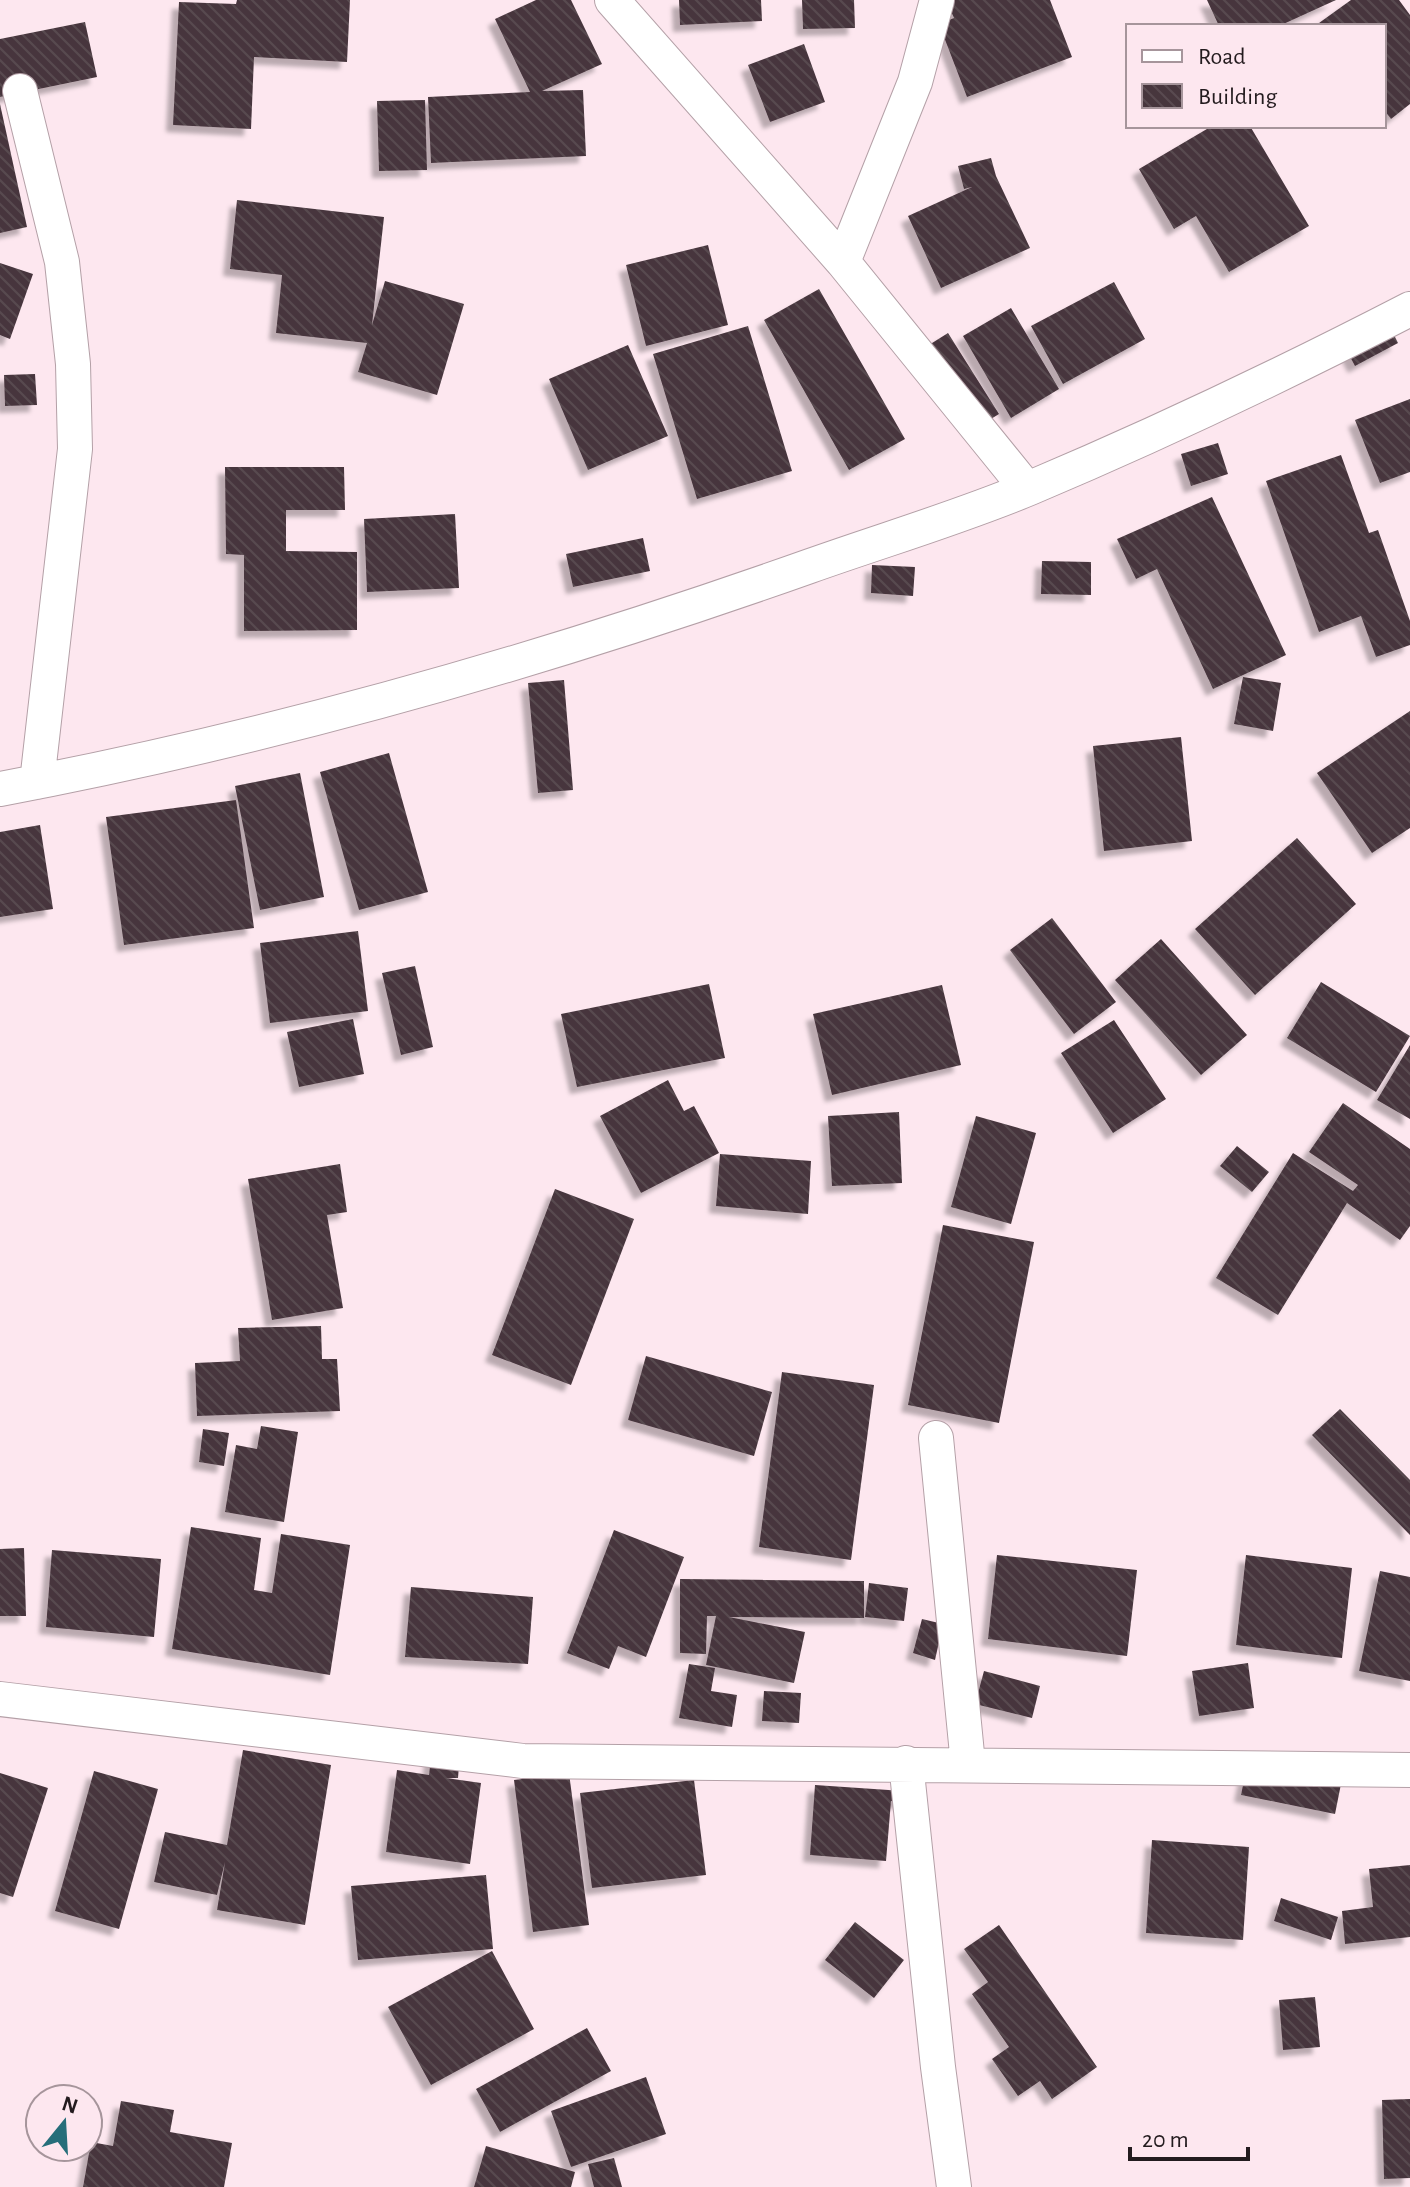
<svg xmlns="http://www.w3.org/2000/svg" width="1410" height="2187" font-family="'Alegreya Sans',sans-serif">
<style>
.building{fill:url(#building-back-hatch);filter:url(#shadow)}
.lines{fill:none;stroke-linecap:round;stroke-linejoin:round}
.street-casing{stroke:#b4a0a7;stroke-width:36}
.street{stroke:#fff;stroke-width:34}
</style>
<defs>
<pattern id="building-back-hatch" width="6" height="6" patternUnits="userSpaceOnUse" patternTransform="scale(2)"><rect width="6" height="6" fill="#47363d"/><path d="M-1 5l2 2M0 0l6 6M5-1l2 2" fill="none" stroke="#594a50"/></pattern>
<filter id="shadow"><feDropShadow dx="-7" dy="7" stdDeviation="2" flood-color="#0004"/></filter>
</defs>
<rect width="100%" height="100%" fill="#fde7ef"/>
<path class="building" d="M237 0H350L347 62 254 57 251 129 173 125 179 2 236 4Z
M536 0H571L602 64 542 91 583 90 586 156 431 163 428 97 530 92 495 19Z
M679 0H761L762 21 680 25Z
M802 0H854L855 28 803 29Z
M946 0H1050L1072 57 967 97 939 24 954 18Z
M1207 0H1336L1279 26H1219Z
M1351 0H1399L1410 15V104L1391 119 1384 110V26L1319 23Z
M85 22 97 77 0 97V39Z
M804 44 825 102 770 122 748 65Z
M425 100 427 170 379 171 377 101Z
M0 104 27 227 0 233Z
M1212 126H1250L1309 226 1229 272 1196 216 1174 229 1139 169Z
M991 158 996 176 1030 248 941 288 908 216 972 187 964 189 958 166Z
M237 200 384 217 372 325 385 281 464 304 437 395 358 372 367 343 276 333 282 275 230 269Z
M708 245 728 325 646 346 626 265Z
M0 263 33 274 10 339 0 335Z
M1114 282 1145 339 1063 384 1031 326Z
M819 289 905 439 849 470 764 320Z
M1011 308 1059 389 1011 418 963 336Z
M1383 313 1398 343 1355 366 1339 336Z
M748 326 792 471 697 499 653 354Z
M948 333 999 414 973 430 921 350Z
M628 345 668 436 588 470 549 379Z
M35 374 37 405 5 406 4 375Z
M1410 399V472L1380 483 1355 420Z
M1218 443 1228 474 1191 486 1181 454Z
M1341 455 1369 533 1378 530 1410 621V645L1376 657 1361 616 1319 632 1266 481Z
M225 467H344L345 510H286V551L357 552V630L244 631V555L226 554Z
M1212 497 1286 655 1213 689 1157 569 1136 579 1117 539Z
M455 514 459 588 367 592 364 519Z
M643 538 650 571 573 587 566 554Z
M1042 561 1091 562V595L1041 594Z
M872 565 915 567 913 596 871 593Z
M1243 677 1281 683 1273 731 1234 724Z
M564 680 573 790 538 793 528 683Z
M1410 711V828L1372 853 1317 773Z
M1181 737 1192 841 1104 851 1093 746Z
M389 753 428 892 359 910 320 772Z
M300 773 324 897 260 910 235 786Z
M236 800 254 928 124 945 106 817Z
M40 825 53 909 0 917V832Z
M1297 838 1356 904 1255 995 1195 929Z
M1052 918 1116 1002 1074 1034 1010 950Z
M358 931 368 1011 270 1023 260 943Z
M1161 939 1247 1035 1201 1075 1115 980Z
M415 966 433 1047 401 1055 382 973Z
M1321 982 1410 1036 1376 1092 1287 1038Z
M709 984 725 1058 577 1087 561 1014Z
M942 985 961 1065 832 1095 813 1014Z
M353 1019 364 1074 299 1087 287 1032Z
M1114 1020 1166 1099 1113 1133 1061 1053Z
M1410 1045V1119L1377 1100Z
M668 1080 684 1111 694 1106 719 1153 641 1193 600 1116Z
M1343 1103 1410 1149V1226L1400 1240 1347 1203 1278 1315 1216 1278 1293 1153 1353 1191 1358 1185 1309 1152Z
M899 1112 902 1183 832 1186 828 1116Z
M976 1116 1036 1133 1011 1224 951 1207Z
M1237 1146 1269 1172 1252 1192 1220 1166Z
M720 1154 811 1161 808 1214 716 1206Z
M340 1164 347 1212 327 1215 343 1308 272 1320 248 1179Z
M555 1189 634 1219 571 1385 492 1355Z
M943 1225 1034 1242 999 1423 908 1405Z
M321 1326 322 1359H337L340 1411 197 1416 195 1363 240 1361 238 1328Z
M646 1356 772 1392 754 1456 628 1420Z
M782 1372 874 1385 851 1560 759 1547Z
M1340 1409 1410 1480V1535L1312 1435Z
M261 1426 298 1432 284 1522 225 1512 236 1445 257 1449Z
M203 1429 229 1433 224 1466 199 1462Z
M191 1527 261 1538 254 1590 272 1593 281 1534 350 1545 330 1675 172 1649Z
M614 1530 684 1557 646 1657 618 1646 609 1669 567 1653Z
M24 1548 26 1616H0V1549Z
M52 1550 161 1559 154 1637 46 1627Z
M997 1555 1137 1570 1127 1656 988 1639Z
M1246 1555 1352 1568 1342 1658 1236 1645Z
M1380 1571 1410 1577V1681L1359 1671Z
M680 1579 864 1581V1618L729 1617 805 1632 794 1683 706 1665 716 1616H707L706 1654 680 1653Z
M869 1583 908 1588 904 1621 865 1617Z
M411 1587 533 1597 528 1664 405 1657Z
M922 1619 943 1624 935 1660 913 1653Z
M1248 1663 1254 1708 1199 1716 1192 1671Z
M689 1664 715 1668 711 1691 737 1695 732 1727 679 1718Z
M984 1671 1040 1686 1032 1718 975 1704Z
M764 1691 801 1693 799 1723 762 1721Z
M432 1749 460 1752 458 1778H446L481 1783 470 1864 386 1852 397 1770 429 1775Z
M243 1750 331 1765 305 1925 217 1910 225 1862 217 1895 154 1882 165 1832 227 1845Z
M1249 1756 1343 1774 1335 1814 1241 1795Z
M94 1771 158 1789 119 1929 55 1911Z
M0 1773 48 1788 13 1897 0 1893Z
M569 1773 589 1925 533 1932 514 1780Z
M694 1780 706 1875 592 1888 580 1793Z
M815 1785 918 1792 917 1803 891 1801 886 1861 810 1855Z
M1152 1840 1249 1847 1243 1940 1146 1933Z
M1410 1865V1937L1345 1944 1342 1911 1373 1907 1369 1869Z
M486 1875 493 1949 358 1960 351 1886Z
M1281 1898 1338 1917 1331 1940 1274 1921Z
M855 1922 904 1960 874 1998 825 1960Z
M999 1925 1097 2067 1052 2099 1040 2081 1018 2096 992 2059 1009 2047 972 1994 988 1982 964 1949Z
M492 1951 534 2029 431 2085 388 2007Z
M1315 1997 1320 2047 1283 2050 1279 2000Z
M587 2028 611 2071 500 2132 476 2089Z
M646 2077 666 2134 571 2167 551 2111Z
M1410 2099V2178L1384 2179 1382 2100Z
M121 2101 174 2110 170 2132 232 2143 224 2187H83L91 2142 113 2146Z
M486 2146 575 2172 571 2187H474Z
M614 2158 622 2187H594L588 2164Z"/>
<g class="lines">
<defs>
<path id="street" d="M612 0 843 262 1027 489
M20 91 62 262 73 364 75 449 37 782
M843 262 915 82 937 0
M0 789C276 737 545 660 810 566 883 540 958 518 1030 488 1158 434 1286 373 1410 309
M936 1438 968 1764
M0 1699 523 1761 1410 1770
M906 1763 938 2067 954 2187"/>
</defs>
<use href="#street" class="street-casing"/>
<use href="#street" class="street"/>
</g>
<rect x="1126" y="24" width="260" height="104" fill="#fde7ef" stroke="#a6959b" stroke-width="2"/>
<rect x="1142" y="50" width="40" height="12" fill="#ffffff" stroke="#a6959b" stroke-width="2"/>
<text x="1198" y="64" font-size="24" fill="#231b1e">Road</text>
<rect x="1142" y="84" width="40" height="24" fill="url(#building-back-hatch)" stroke="#a6959b" stroke-width="2"/>
<text x="1198" y="104" font-size="24" fill="#231b1e">Building</text>
<g transform="translate(64 2123) rotate(18)"><circle r="38" fill="#fde7ef" stroke="#a6959b" stroke-width="2"/>
<path d="M0-6L14 30L0 20L-14 30Z" fill="#266e7a"/>
<text y="-12" font-size="22" font-weight="bold" text-anchor="middle" fill="#231b1e">N</text>
</g>
<path d="M1130 2147v12h118v-12" fill="none" stroke="#231b1e" stroke-width="4"/>
<text x="1142" y="2147" font-size="24" fill="#231b1e" stroke="#fde7ef" stroke-width="6" paint-order="stroke">20 m</text>
</svg>
